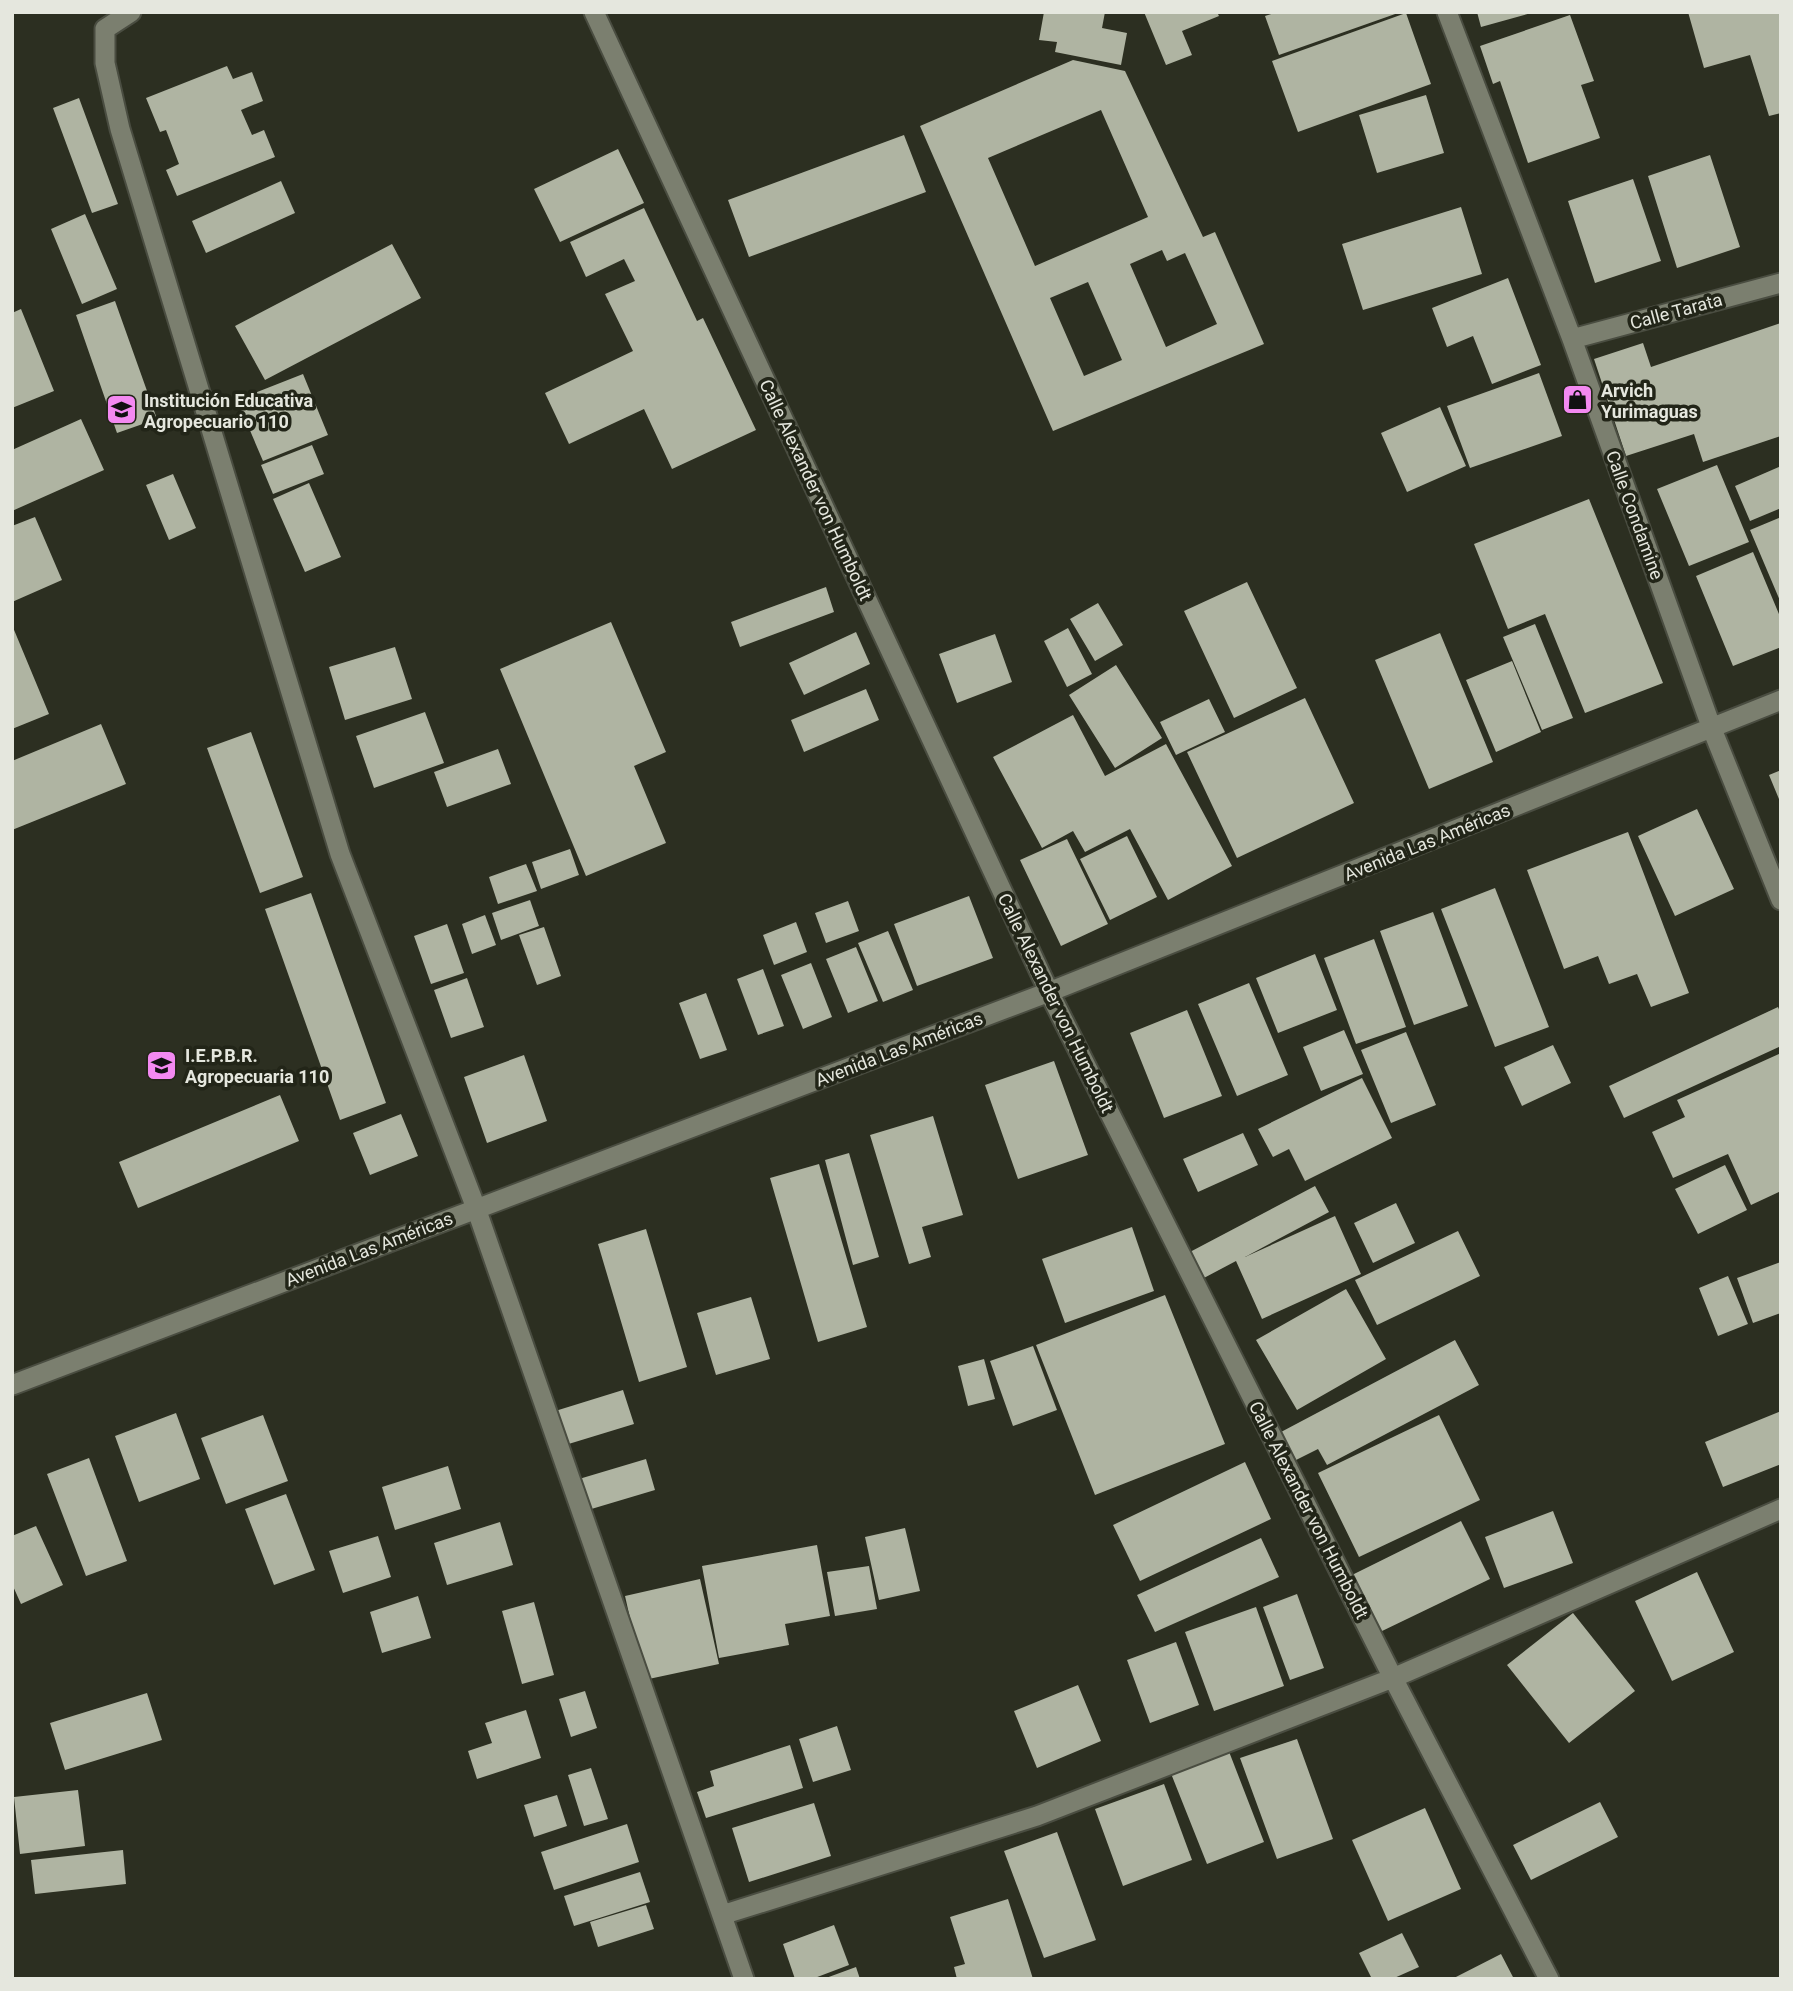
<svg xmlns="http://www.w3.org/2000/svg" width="1793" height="1991" font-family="Roboto,sans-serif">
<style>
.building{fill:#afb4a2;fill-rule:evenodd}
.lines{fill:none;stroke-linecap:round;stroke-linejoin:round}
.minor-casing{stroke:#4a4d41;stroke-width:23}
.minor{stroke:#7b7f6f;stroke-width:19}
.labels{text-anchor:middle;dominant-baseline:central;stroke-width:7;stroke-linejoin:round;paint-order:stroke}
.street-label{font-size:18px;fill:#e5e7de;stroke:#222518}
.poi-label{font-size:18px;font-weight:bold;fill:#e5e7de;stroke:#222518;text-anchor:start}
</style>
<rect width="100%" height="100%" fill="#2c2f21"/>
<path class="building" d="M1044 12H1105L1102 28 1127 33 1121 65 1055 52 1057 42 1039 40Z
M1144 12H1217L1219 16 1182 31 1192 55 1166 65Z
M1277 12H1398V13L1279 55 1265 16Z
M1477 12H1531V13L1481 27Z
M1688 12H1781V113L1769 116 1750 55 1704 68Z
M1406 13 1431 84 1298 132 1272 61Z
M1570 15 1594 81 1581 85 1600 138 1528 163 1500 81 1493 84 1480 46Z
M1073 60 1125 71 1203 237 1215 232 1264 344 1053 431 920 126ZM1101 110 1148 217 1035 266 988 158ZM1162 250 1167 261 1185 253 1217 324 1166 347 1130 264ZM1088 282 1122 360 1084 376 1050 298Z
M227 66 233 79 252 72 263 101 241 110 252 135 264 130 275 157 177 196 166 170 179 164 166 130 160 132 146 98Z
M1426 95 1444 153 1377 173 1359 115Z
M79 98 118 204 92 213 53 108Z
M904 135 926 192 749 257 728 200Z
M618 149 644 203 560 242 534 189Z
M1710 155 1740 247 1677 268 1648 176Z
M1633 179 1661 261 1595 283 1568 201Z
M281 181 295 213 206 253 192 221Z
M1461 207 1482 274 1363 310 1342 244Z
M644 208 697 321 703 318 756 430 672 469 644 409 569 444 545 393 633 351 605 294 635 281 624 259 586 277 570 242Z
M85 214 117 289 82 304 51 229Z
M392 244 421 298 265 380 235 326Z
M1508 278 1541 365 1492 384 1473 336 1447 347 1432 308Z
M115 301 157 419 117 433 76 315Z
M21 309 54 391 12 408V313Z
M1781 323V436L1703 462 1694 434 1626 456 1594 359 1643 343 1651 367Z
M1539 373 1562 436 1470 468 1447 406Z
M303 374 328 435 263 461 237 400Z
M1440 407 1466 466 1407 492 1381 433Z
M81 419 104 470 12 511V450Z
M312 445 324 474 273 494 261 465Z
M1717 465 1749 542 1689 566 1657 489Z
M1781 466V508L1750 521 1735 486Z
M173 474 196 528 169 540 146 485Z
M309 483 341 557 305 572 273 499Z
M1589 499 1663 683 1585 713 1545 614 1508 629 1474 544Z
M35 517 62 580 12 602V526Z
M1781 517V603L1750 530Z
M1753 552 1781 619V647L1733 666 1696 576Z
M1247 582 1297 688 1234 718 1184 611Z
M826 587 834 612 740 647 731 622Z
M1098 603 1123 645 1095 661 1070 619Z
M611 622 666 752 634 766 666 843 586 876 500 669Z
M1535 624 1573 718 1542 730 1503 637Z
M12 625 49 714 12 729Z
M1068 628 1092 674 1067 687 1044 641Z
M856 632 870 664 804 695 789 663Z
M1440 633 1493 762 1429 789 1375 660Z
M995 634 1012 682 957 703 939 654Z
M395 647 412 699 345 720 329 667Z
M1512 661 1541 732 1496 752 1466 680Z
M1116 665 1162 738 1115 768 1069 695Z
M866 689 879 720 804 752 791 720Z
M1305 698 1354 803 1237 858 1187 752Z
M1209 699 1225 732 1176 755 1160 722Z
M425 712 444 763 374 788 356 736Z
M1073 715 1105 776 1166 744 1232 866 1168 900 1130 829 1085 852 1073 831 1042 848 993 757Z
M101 724 126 784 12 830V761Z
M251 732 303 877 260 893 207 748Z
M498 749 511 784 447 807 434 772Z
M1781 770V804L1769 775Z
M1697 809 1734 889 1675 916 1638 836Z
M1628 832 1689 993 1651 1007 1637 974 1609 984 1598 956 1564 969 1527 870Z
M1127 836 1157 897 1110 920 1080 859Z
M1067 839 1108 924 1061 946 1020 860Z
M570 849 579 875 541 889 532 862Z
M526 864 537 891 498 904 489 877Z
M1495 888 1549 1027 1495 1047 1441 909Z
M311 893 386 1103 340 1120 265 909Z
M969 896 993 958 917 986 894 924Z
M530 900 539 926 501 940 492 913Z
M848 901 859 931 826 943 815 913Z
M1433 912 1468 1006 1414 1025 1380 931Z
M485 915 496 945 472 954 462 924Z
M796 922 807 952 774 965 763 935Z
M447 924 464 973 431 984 414 936Z
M544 927 561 976 537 985 519 935Z
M888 931 913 990 883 1002 858 943Z
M1374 939 1406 1027 1356 1044 1324 958Z
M856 947 878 1001 848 1013 826 959Z
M1315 954 1337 1010 1278 1033 1256 978Z
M811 963 832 1017 803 1029 781 975Z
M763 969 784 1026 758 1035 737 979Z
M467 978 484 1027 451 1038 434 990Z
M1249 983 1288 1075 1237 1096 1198 1004Z
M706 993 727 1050 700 1059 679 1003Z
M1778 1007 1781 1014V1046L1624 1118 1609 1086Z
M1187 1010 1222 1096 1164 1118 1130 1033Z
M1344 1030 1363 1074 1321 1091 1303 1047Z
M1406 1032 1436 1105 1391 1123 1361 1050Z
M1553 1045 1571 1083 1522 1106 1504 1067Z
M1781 1053V1191L1751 1205 1728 1154 1673 1178 1652 1132 1685 1117 1677 1100Z
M524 1055 547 1121 487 1143 464 1077Z
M1054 1061 1088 1155 1018 1179 985 1085Z
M1362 1078 1392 1138 1305 1181 1289 1149 1273 1157 1258 1129Z
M280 1095 299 1141 138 1208 119 1162Z
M401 1114 418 1156 370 1175 353 1133Z
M933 1116 963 1215 922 1227 931 1257 909 1264 870 1135Z
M1243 1133 1258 1165 1198 1192 1183 1159Z
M849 1153 879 1257 853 1265 825 1160Z
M819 1164 867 1327 818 1342 770 1178Z
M1725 1165 1747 1210 1698 1234 1675 1189Z
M1315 1186 1329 1212 1245 1257 1335 1216 1361 1274 1262 1319 1236 1261 1202 1279 1188 1253Z
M1396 1203 1415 1243 1373 1263 1354 1223Z
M1132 1227 1154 1291 1065 1323 1042 1259Z
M646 1229 687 1367 639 1382 598 1244Z
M1458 1231 1480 1276 1377 1325 1355 1280Z
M1781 1262V1313L1753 1323 1737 1278Z
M1728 1276 1748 1324 1718 1336 1699 1288Z
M1346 1289 1386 1359 1297 1410 1256 1340Z
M1165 1295 1225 1444 1095 1495 1036 1345Z
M751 1297 770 1359 716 1375 697 1313Z
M1455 1340 1479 1385 1327 1465 1318 1449 1296 1460 1281 1432Z
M1033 1346 1057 1410 1013 1426 990 1361Z
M984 1359 995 1399 968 1406 958 1366Z
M623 1390 634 1424 562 1446 552 1412Z
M1781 1411V1464L1723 1487 1705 1442Z
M176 1413 200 1479 139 1502 115 1436Z
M263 1415 288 1481 226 1504 201 1438Z
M1439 1415 1480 1500 1359 1557 1318 1473Z
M89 1458 127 1561 86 1576 47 1474Z
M646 1459 655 1490 588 1510 579 1479Z
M1245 1462 1271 1519 1140 1581 1113 1525Z
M448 1466 461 1509 395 1530 382 1487Z
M286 1494 315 1570 274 1585 245 1509Z
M1553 1511 1573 1563 1504 1588 1485 1537Z
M1461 1521 1490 1579 1380 1632 1352 1575Z
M500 1522 513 1565 447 1585 434 1543Z
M36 1526 63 1585 21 1604 12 1584V1536Z
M905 1528 920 1591 879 1600 865 1537Z
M378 1536 391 1577 343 1593 329 1551Z
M1261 1538 1279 1577 1155 1632 1137 1595Z
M817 1545 830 1616 785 1624 789 1645 719 1658 702 1566Z
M869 1566 877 1609 835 1616 827 1572Z
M1697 1572 1734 1652 1672 1681 1635 1601Z
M700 1579 719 1664 644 1680 625 1596Z
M1297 1594 1324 1668 1290 1680 1263 1607Z
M418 1596 431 1638 382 1653 370 1612Z
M534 1602 554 1675 522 1684 502 1611Z
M1256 1607 1284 1686 1214 1711 1185 1632Z
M1573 1613 1635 1691 1569 1743 1507 1665Z
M1176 1642 1199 1705 1150 1723 1127 1660Z
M1078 1685 1101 1741 1037 1768 1014 1711Z
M585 1691 597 1728 571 1737 559 1699Z
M147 1693 162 1740 65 1770 50 1723Z
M526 1710 541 1758 477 1779 468 1751 492 1743 485 1723Z
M837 1726 851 1770 813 1782 799 1739Z
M1297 1739 1333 1839 1277 1859 1240 1758Z
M790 1745 803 1788 706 1818 697 1792 714 1786 710 1771Z
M1228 1749 1264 1842 1207 1864 1170 1771Z
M591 1768 608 1819 584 1826 568 1775Z
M1164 1784 1192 1860 1123 1886 1095 1809Z
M78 1790 85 1846 20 1854 14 1797Z
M557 1795 567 1826 534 1837 524 1805Z
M1600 1802 1618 1837 1531 1880 1513 1845Z
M814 1803 831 1856 749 1882 732 1828Z
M1425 1808 1461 1889 1388 1921 1352 1840Z
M627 1824 639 1862 554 1890 541 1852Z
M1057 1832 1096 1940 1044 1958 1004 1851Z
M123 1850 126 1884 35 1894 31 1860Z
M640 1872 650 1902 574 1926 564 1896Z
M1008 1899 1033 1979H957L954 1967 965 1964 950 1917Z
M646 1905 654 1929 598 1947 590 1922Z
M834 1925 849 1965 812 1979H795L783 1944Z
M1402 1933 1419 1967 1392 1979H1372L1359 1953Z
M1501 1954 1514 1979H1452Z
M856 1967 860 1979H826V1978Z"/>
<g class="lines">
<defs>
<path id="minor" d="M131 12 105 29V63L120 129 340 854 476 1208 744 1979
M594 12 1049 992 1393 1678 1549 1979
M1447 12 1572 339 1712 729 1781 900
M1572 339 1781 283
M12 1385 1049 992 1781 700
M722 1915 1037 1816 1393 1678 1781 1509"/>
</defs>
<use href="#minor" class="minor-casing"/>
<use href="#minor" class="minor"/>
</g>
<defs>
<symbol id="shop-square" viewBox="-11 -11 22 22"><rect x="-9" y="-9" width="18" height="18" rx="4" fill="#f389f1" stroke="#222518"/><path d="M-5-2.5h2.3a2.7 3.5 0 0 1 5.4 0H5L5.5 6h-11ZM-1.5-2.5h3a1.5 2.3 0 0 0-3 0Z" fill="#111"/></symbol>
<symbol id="school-square" viewBox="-11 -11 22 22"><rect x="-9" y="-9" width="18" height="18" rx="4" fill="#f389f1" stroke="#222518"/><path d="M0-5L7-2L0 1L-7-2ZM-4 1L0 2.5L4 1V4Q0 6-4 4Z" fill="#111"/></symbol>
</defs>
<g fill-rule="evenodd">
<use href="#shop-square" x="1560" y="382" width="35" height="35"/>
<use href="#school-square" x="104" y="392" width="35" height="35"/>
<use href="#school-square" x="144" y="1048" width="35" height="35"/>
</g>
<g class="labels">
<g class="street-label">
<text transform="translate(1676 311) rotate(-15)">Calle Tarata</text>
<text transform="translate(816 490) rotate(65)">Calle Alexander von Humboldt</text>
<text transform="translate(1635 515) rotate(70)">Calle Condamine</text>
<text transform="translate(1427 842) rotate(-22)">Avenida Las Américas</text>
<text transform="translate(1056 1003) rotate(64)">Calle Alexander von Humboldt</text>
<text transform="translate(899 1049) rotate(-21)">Avenida Las Américas</text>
<text transform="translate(369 1249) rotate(-21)">Avenida Las Américas</text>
<text transform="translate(1309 1510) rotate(63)">Calle Alexander von Humboldt</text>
</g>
<g class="poi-label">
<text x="1601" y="390">Arvich<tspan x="1601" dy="21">Yurimaguas</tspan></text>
<text x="144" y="400">Institución Educativa<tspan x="144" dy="21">Agropecuario 110</tspan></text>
<text x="185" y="1055">I.E.P.B.R.<tspan x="185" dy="21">Agropecuaria 110</tspan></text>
</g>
</g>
<rect width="1793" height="1991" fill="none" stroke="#e5e7de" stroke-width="28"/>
</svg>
